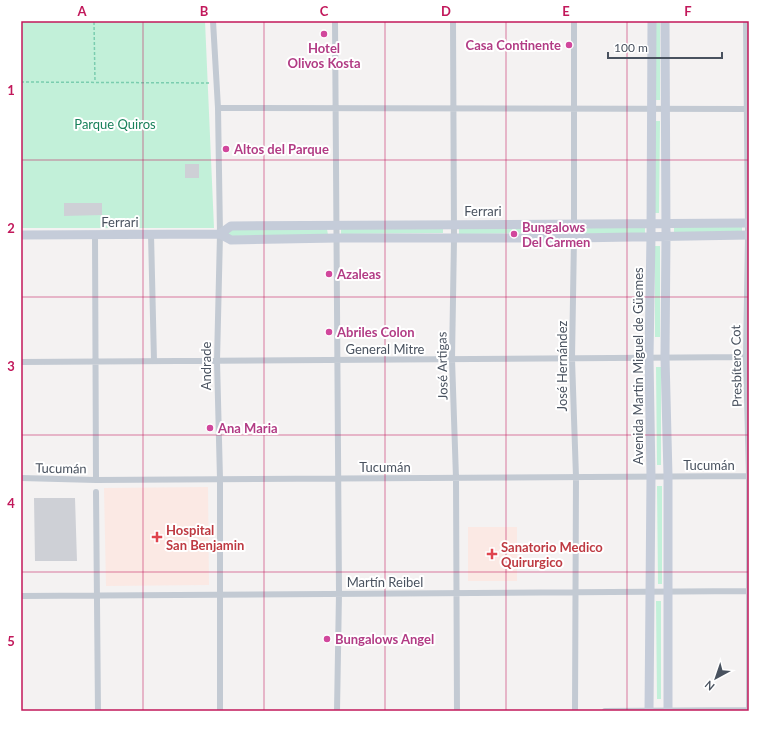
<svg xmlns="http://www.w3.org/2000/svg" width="770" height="732" font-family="Lato,sans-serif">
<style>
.medical{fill:#fbe9e4}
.green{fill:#c2f0d9}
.building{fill:#ced0d6}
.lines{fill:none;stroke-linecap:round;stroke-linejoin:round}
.path{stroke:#7acdaf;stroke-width:1.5;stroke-dasharray:3 2;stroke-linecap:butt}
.street{stroke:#c3cad3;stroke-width:6}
.secondary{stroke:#c5ccd9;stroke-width:9}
.grid{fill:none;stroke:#c2185b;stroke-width:1;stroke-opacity:0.55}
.hotel-dot{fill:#d1479c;stroke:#fff;stroke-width:1.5}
.health-dot{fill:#e0444e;stroke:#fff;stroke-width:1.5}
.labels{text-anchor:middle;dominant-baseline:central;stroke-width:4;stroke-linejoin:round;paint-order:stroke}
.hotel-label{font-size:13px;font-weight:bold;fill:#b23c85;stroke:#fff;text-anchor:start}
.park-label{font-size:13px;fill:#19815b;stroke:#fff}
.street-label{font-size:13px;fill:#49525f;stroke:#fff}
.health-label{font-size:13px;font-weight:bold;fill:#be3a42;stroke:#fff;text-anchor:start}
.neatline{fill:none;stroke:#c2185b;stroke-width:1.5}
.grid-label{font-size:13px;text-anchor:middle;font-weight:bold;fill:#c2185b}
</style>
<rect width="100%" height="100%" fill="#f4f2f2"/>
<path class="medical" d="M208 487 209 585 106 586 104 488Z
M468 527H517V581H468Z"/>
<path class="green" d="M21 21H205L214 228H21Z
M656 21H660V100H655Z
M655 121H660L659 213H655Z
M674 226 742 227V233H674Z
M443 227V233L341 234V228Z
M561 227V233L459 234V228Z
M582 227H645V233L582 234Z
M327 229 328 235 225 236V230Z
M655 246H660V337H655Z
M656 367H661V465H657Z
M657 486H662V584H658Z
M656 601H661V699H657Z"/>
<path class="building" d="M185 164H199V178H185Z
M64 203H102V215L64 216Z
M34 498H75L77 561H35Z"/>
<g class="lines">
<path class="path" d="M94 22 95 82
M21 82 209 83"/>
<path class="street" d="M213 21 218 108 220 234 217 361 220 479V711
M335 21 339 593 337 711
M453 21 454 239 452 359 456 478 457 711
M574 21V238L572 359 576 477 575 711
M746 21 748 235 746 357 749 476V711
M218 108 749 109
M151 234 154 361
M95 235 96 480
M21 362 749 357
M21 478 96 480 749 476
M96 492 98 711
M21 596 749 591
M605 711 749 710"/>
<path class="secondary" d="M665 21 666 236 665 357 668 476V711
M220 234 231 240 337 238H574L749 235
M21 235 220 234 231 226 749 223
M649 711 651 477 649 358 651 236 652 21"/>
</g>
<path class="grid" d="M143 21V711M264 21V711M385 21V711M506 21V711M627 21V711M21 160H749M21 297H749M21 435H749M21 572H749"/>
<g class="hotel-dot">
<circle cx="324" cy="34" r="4"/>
<circle cx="569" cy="45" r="4"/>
<circle cx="226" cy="149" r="4"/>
<circle cx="514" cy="234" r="4"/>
<circle cx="329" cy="274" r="4"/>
<circle cx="329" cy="332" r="4"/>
<circle cx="210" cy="428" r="4"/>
<circle cx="327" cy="639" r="4"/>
</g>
<g class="health-dot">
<path d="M155 531h4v4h4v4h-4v4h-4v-4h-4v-4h4z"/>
<path d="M490 548h4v4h4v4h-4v4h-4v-4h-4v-4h4z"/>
</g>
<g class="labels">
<g class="hotel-label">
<text x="561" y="45" text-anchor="end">Casa Continente</text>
<text x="324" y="48" text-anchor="middle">Hotel<tspan x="324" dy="15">Olivos Kosta</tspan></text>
<text x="234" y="149">Altos del Parque</text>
<text x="522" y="227">Bungalows<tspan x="522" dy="15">Del Carmen</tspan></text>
<text x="337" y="274">Azaleas</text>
<text x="337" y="332">Abriles Colon</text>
<text x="218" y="428">Ana Maria</text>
<text x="335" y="639">Bungalows Angel</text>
</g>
<g class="park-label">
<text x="115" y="124">Parque Quiros</text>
</g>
<g class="street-label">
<text x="483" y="211">Ferrari</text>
<text x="120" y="222">Ferrari</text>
<text x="385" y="349">General Mitre</text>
<text transform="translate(206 366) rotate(-90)">Andrade</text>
<text transform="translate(442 366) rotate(-91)">José Artigas</text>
<text transform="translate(562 366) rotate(-90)">José Hernández</text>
<text transform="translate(638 366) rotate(-90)">Avenida Martin Miguel de Güemes</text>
<text transform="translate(736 366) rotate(-91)">Presbítero Cot</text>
<text x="709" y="465">Tucumán</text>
<text x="385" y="467">Tucumán</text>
<text transform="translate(61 468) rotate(1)">Tucumán</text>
<text x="385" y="582">Martín Reibel</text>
</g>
<g class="health-label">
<text x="166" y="530">Hospital<tspan x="166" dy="15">San Benjamin</tspan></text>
<text x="501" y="547">Sanatorio Medico<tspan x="501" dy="15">Quirurgico</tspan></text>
</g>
</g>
<rect width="770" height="732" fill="none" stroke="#ffffff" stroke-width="44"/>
<g transform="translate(716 678) rotate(220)" stroke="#ffffff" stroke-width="3" paint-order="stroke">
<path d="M0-3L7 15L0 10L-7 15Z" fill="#49525f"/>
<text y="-6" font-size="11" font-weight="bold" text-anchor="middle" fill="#49525f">N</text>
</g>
<path d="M608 52v6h114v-6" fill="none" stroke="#49525f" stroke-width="2"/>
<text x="614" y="52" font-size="12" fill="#49525f" stroke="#ffffff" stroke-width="3" paint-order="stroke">100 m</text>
<rect x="22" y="22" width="726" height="688" class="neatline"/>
<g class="grid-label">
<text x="82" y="16">A</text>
<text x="204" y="16">B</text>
<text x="324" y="16">C</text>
<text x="446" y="16">D</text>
<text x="566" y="16">E</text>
<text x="688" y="16">F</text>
<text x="11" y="95">1</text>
<text x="11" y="233">2</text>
<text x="11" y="371">3</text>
<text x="11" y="508">4</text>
<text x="11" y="646">5</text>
</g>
</svg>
